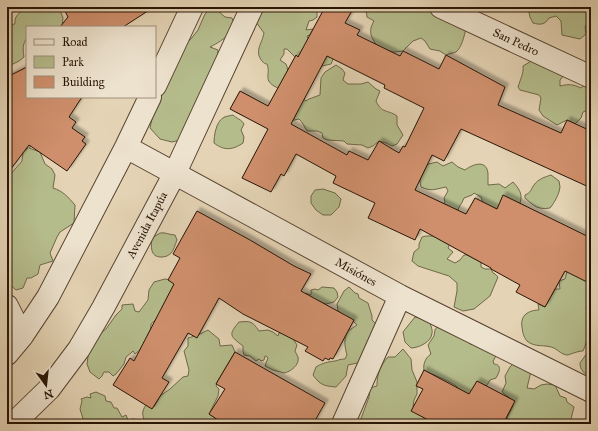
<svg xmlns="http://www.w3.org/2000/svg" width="598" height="431" font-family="'IM FELL Great Primer',serif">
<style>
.green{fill:#b5bc8c;stroke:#6e6848}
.building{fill:#cf8f6c;stroke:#281505;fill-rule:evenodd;filter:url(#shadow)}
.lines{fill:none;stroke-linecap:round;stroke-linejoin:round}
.street-casing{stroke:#574431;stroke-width:24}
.street{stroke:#ede2ce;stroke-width:22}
.labels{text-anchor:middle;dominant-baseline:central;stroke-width:3.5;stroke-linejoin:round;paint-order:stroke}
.street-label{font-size:12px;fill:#281505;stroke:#ede2ce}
</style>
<defs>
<filter id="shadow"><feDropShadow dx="3.5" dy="-3.5" stdDeviation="1" flood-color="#0004"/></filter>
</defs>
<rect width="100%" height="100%" fill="#e4d3b4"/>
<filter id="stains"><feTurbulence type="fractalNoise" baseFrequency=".005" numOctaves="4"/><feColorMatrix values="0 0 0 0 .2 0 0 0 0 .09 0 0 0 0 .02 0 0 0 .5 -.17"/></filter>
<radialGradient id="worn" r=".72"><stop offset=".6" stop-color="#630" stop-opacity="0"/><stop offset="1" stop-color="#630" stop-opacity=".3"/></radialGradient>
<path class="green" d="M24 7H60V10L63 18 62 27H27V38C22 44 23 51 24 57L19 61 7 67V25L15 24C14 14 21 14 24 7Z
M212 7H223V8L218 11 225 17 232 18 235 26C229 36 220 42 210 47L218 50 217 60 184 139 172 142 160 139 150 128 153 114 160 103 155 97 181 46 190 40 198 30 205 14Z
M265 7H314L312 10 317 12V17L313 20 309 21 306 30 313 29 310 35 307 36 309 41 334 57 331 64 322 66 320 69 317 65 296 58 287 49H284V54L280 60 286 64C290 72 286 79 281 87 276 88 278 88 274 86 263 79 271 74 267 64 263 63 265 64 262 61 254 51 262 44 264 33L256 22Z
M365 7H440L466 29C464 36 462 47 456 52 453 53 449 54 446 55L440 51 430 49 425 41 421 38 413 41 403 51 394 52 379 49C372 38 367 33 374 21L367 17 366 9Z
M529 7H584L591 17 585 27 586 34 580 39 562 35 561 21 556 16 549 18C545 25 540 25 533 23L530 17 528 8Z
M533 60 564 75 560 80V86C568 84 573 84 581 88L586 83 591 81V110L590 109 583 112 581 118 575 124 567 120 557 125 543 116 539 110 541 98 539 95 520 90 518 87C520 80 524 73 523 66Z
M336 65 342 69 345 73 343 80 348 84H361L368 82 376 89 380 91 376 101C382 114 387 109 397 116V125L403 135 397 144 392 146 386 143 379 141 373 146 368 148 362 145 347 144 344 141 327 140 323 138 322 133 317 131H307C304 127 303 122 299 119L290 121 301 97 306 101 309 99 320 95 321 78 325 72Z
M233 115C237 119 241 119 244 124L241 130 244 137 243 143C233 150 224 151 214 143 214 136 216 122 223 118 225 116 230 116 233 115Z
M7 127 34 144 29 148 40 152 45 164 52 169 55 175 53 188C63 191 68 197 75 205L74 223 60 232 57 237 50 253 53 261 40 265 38 274 31 278H27L23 288 16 290 7 282V183L9 176 22 161 23 152 28 148 22 150Z
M437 162 443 166 452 162 458 167 465 170C473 164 487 159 488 174 488 177 488 181 488 185L499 184 505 188 513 182C524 194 522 198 517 212L512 214 484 205 481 197 474 193 472 195 464 198C462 204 458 207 457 213L440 207 445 202 444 198 448 191 446 187C435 189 432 192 421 187 419 178 420 174 424 165Z
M551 175 559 181C559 183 560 185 560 187 559 195 554 203 550 208 538 210 534 206 525 198V195C532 192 530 190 534 185 538 179 545 177 551 175Z
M323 189 335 193 341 199 339 207 331 215H323L316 210 311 203V196L315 190Z
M160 233C166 232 169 235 175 235L177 240C175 244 174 251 170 254 168 256 165 257 161 257 150 257 151 246 152 238Z
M426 236H433L451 241 448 248 453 252 447 259 455 263 460 260 464 255H467L481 262V267L485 269H491L493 273 495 274 498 277 490 296 474 309 463 311 454 307 457 291V283L449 276 418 266 412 261 414 252 419 248V244L422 237Z
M575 268 591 278V304L586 307 589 322 587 329 589 335C586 340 586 345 583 351 578 351 571 354 568 355 562 355 558 350 554 348 545 344 535 348 527 341 523 336 523 333 522 327 522 325 521 323 522 321 523 313 532 310 539 310L538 304 545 307 555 289H560L559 281 565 279 567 272Z
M165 279 171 280 178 286 160 316 151 324C151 335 144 348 135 354L133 351 131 353 126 357 124 364 116 374 113 376 109 372H104L102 376 99 379 90 372 87 364 89 349 97 336 106 329 116 315 122 309V305L133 304 135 311 139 312 148 300 149 290 154 282Z
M322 287 334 288 337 292 338 297 334 302 326 304 303 295 306 293 311 295V290L315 289 318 290Z
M349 287 355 293 358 294 359 298 368 303 372 316V320L375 323 378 324 362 362 348 365 346 376 336 387C324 386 320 385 313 375L316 367C322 363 328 362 335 361 339 360 341 359 345 359L347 355C345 348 343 338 348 331 351 329 354 327 357 325L352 320 343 316 341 313 338 311 337 304 344 291Z
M415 317 429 320C430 324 433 330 432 333 432 342 418 348 411 348L405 342 403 332Z
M239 322C251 321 252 321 259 331L268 330 273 332 278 336 279 333 285 332 292 337 297 345 295 351C296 353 297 355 298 357 300 365 290 372 284 373L273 370 265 366 268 358 266 356H265L264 360 261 361 259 359 256 361 250 356 244 355 243 351V346C230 336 228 335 239 322Z
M447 326 467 340 470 344 496 348V356L493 361 494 364C503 365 499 373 496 378L490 380C483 394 474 394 460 394 459 392 459 390 458 388 455 383 430 373 424 371 423 364 425 358 431 354L428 345 434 336 435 330 437 327Z
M208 330 219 339 220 346 232 345 235 352 217 382 216 386 219 389 218 396 209 414 215 418 220 424H147C142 417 141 412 146 405L154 407 160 396 170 389 183 377 188 376 189 370 184 351 188 346V338L198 335Z
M403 349 411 359 412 370 417 382V394L414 400 413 407 454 424H359L369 397 370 388 377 386C377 374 380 366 388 357H395Z
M590 349H591V376C584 375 580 369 580 363Z
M515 362 531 371 527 388 534 389 541 385 547 384 555 385 560 396 566 398 567 402 574 407 571 419 572 424H508L509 421 507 418 513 406 510 398 502 392 506 383 505 376 510 367Z
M96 392 105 396 106 401 111 402 114 408H117L122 417 126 415 128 420 133 419 139 420 140 424H88L84 422 80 409 82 401 81 399 87 397 91 398 90 394Z"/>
<path class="building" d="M63 7H154L123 27H60L68 17Z
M325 7H354L345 23 360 30 357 35 400 56 403 51 439 69 446 55 505 87 498 105 561 133 567 120 591 131V188L461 129 444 161 432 155 415 190 466 214 475 198 497 209 503 195 591 238V284L565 271 545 307 516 292 520 285 491 269V268L420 229 415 240 368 218 375 203 333 183 336 176 296 154 284 176 281 174 271 192 242 178 268 129 230 109 240 91 268 106 296 55 298 57ZM327 56 385 85 384 88 424 108 405 147 403 146 399 153 379 141 368 160 349 151 347 155 291 124Z
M27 67V97H82L69 117 76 122 72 128 85 137 82 141 86 144 67 171 29 145 7 174V77Z
M197 211 250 240 294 266 311 274 301 291 354 320 333 359 330 358 329 360 325 358 323 361 305 351 308 347 243 314 219 298 197 338 188 333 162 378 169 382 152 409 113 385 130 358 134 361 174 284 168 280 180 258 173 254Z
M235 352 325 403 313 424H224L209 414 225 389 216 384Z
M424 370 469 394 477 381 515 401 503 424H436L411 411 423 389 416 386Z"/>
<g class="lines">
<defs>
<path id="street" d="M441 7 591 77
M155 86 192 7
M126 147 400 296 591 391
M7 306 22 336
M7 354 22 336 48 297 126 147 150 97
M13 424 49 389 79 349 103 308 175 173 252 7
M343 424 400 296"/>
</defs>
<use href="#street" class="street-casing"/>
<use href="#street" class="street"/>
</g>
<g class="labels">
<g class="street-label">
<text transform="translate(516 42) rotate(25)">San Pedro</text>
<text transform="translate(147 225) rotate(-62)">Avenida Itapúa</text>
<text transform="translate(356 272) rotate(29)">Misiónes</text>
</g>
</g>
<rect width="598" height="431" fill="none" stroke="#e4d3b4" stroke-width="24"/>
<rect x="8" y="8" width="582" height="415" fill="none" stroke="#281505" stroke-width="2"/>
<rect x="12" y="12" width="574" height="407" fill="none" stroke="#281505"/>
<rect x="26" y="26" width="130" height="72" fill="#ede2ce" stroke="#9e907e"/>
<rect x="34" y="39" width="20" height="6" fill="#ede2ce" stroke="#9e907e"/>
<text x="62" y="46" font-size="12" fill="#281505">Road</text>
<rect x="34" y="56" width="20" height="12" fill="#b5bc8c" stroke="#9e907e"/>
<text x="62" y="66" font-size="12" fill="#281505">Park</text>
<rect x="34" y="76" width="20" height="12" fill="#cf8f6c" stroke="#9e907e"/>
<text x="62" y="86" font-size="12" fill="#281505">Building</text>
<g transform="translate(46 385) rotate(165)" stroke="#ede2ce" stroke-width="3" paint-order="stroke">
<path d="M0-3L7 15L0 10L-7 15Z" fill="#281505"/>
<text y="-6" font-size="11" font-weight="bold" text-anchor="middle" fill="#281505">N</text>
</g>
<rect width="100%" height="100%" filter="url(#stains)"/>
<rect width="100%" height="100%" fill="url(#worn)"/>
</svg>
